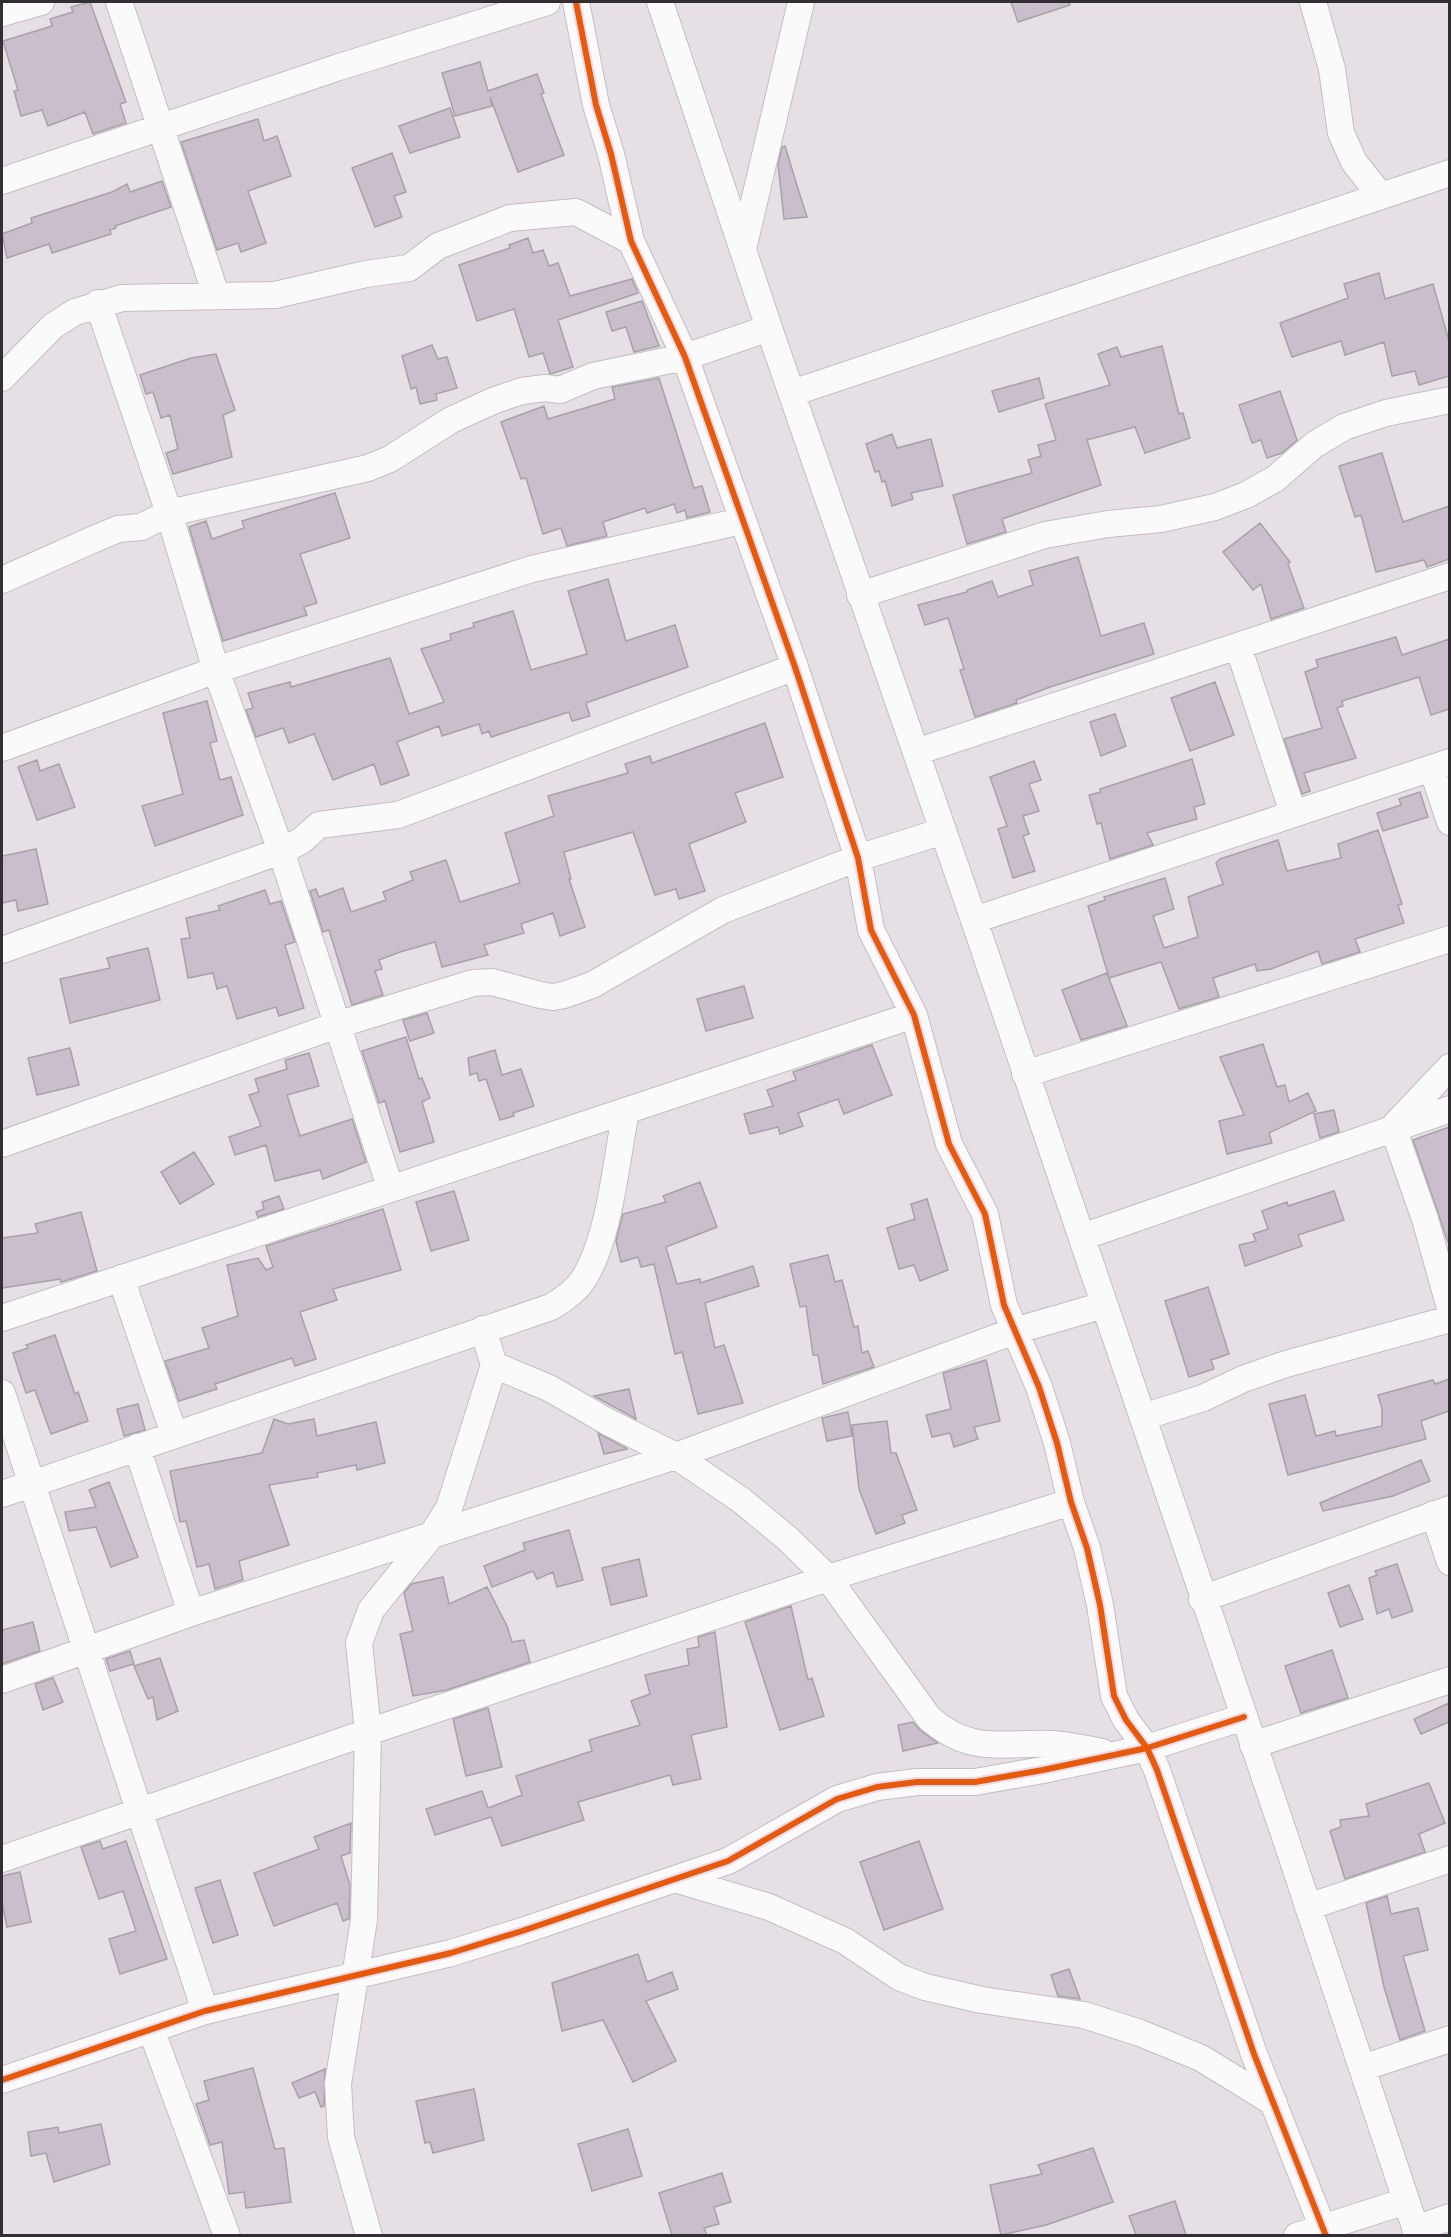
<svg xmlns="http://www.w3.org/2000/svg" width="1451" height="2237" font-family="'Titillium Web',sans-serif">
<style>
.building{fill:#cabdcc;stroke:#a7a2a7;stroke-width:1.5}
.lines{fill:none;stroke-linecap:round;stroke-linejoin:round}
.minor-casing{stroke:#c3bec4;stroke-width:28}
.minor{stroke:#fbfafb;stroke-width:26}
.cycleway-casing{stroke:#e8dcea;stroke-width:10}
.cycleway{stroke:#e8590c;stroke-width:6}
</style>
<rect width="100%" height="100%" fill="#e6e0e6"/>
<path class="building" d="M90 2 126 102 120 104 126 123 93 134 85 112 48 126 42 110 21 116 14 91 18 90 3 41 52 26 50 19 73 12 71 7Z
M1011 2H1069L1070 5 1018 22Z
M480 62 488 91 537 74 544 93 541 94 564 155 518 172 490 97 492 106 455 116 442 73Z
M450 108 460 137 410 153 399 126Z
M258 119 264 141 277 136 291 176 248 191 266 243 241 252 238 243 217 250 181 142Z
M785 146 799 192 807 217 784 219 778 164 782 147Z
M392 153 406 192 394 196 402 217 375 227 352 168Z
M162 181 171 207 115 226 116 228 110 230 111 234 52 253 49 244 7 258 2 234 32 223 31 218 112 192 127 184 130 192Z
M528 238 533 253 543 250 549 266 558 263 570 296 632 279 638 293 558 320 573 367 550 374 543 353 529 357 514 309 477 321 459 265 510 248 509 245Z
M1379 273 1385 299 1433 284 1449 341V376L1419 385 1415 371 1392 376 1384 342 1345 355 1341 341 1292 357 1280 323 1348 298 1344 284Z
M642 301 659 346 634 352 626 327 612 331 606 312Z
M432 345 438 359 447 357 457 388 436 394 437 400 420 404 416 387 411 389 402 356Z
M1162 346 1179 414 1183 413 1190 438 1145 453 1135 427 1087 440 1101 485 1002 519 1006 532 967 544 953 495 1032 473 1028 460 1041 456 1038 445 1056 440 1045 404 1110 385 1098 354 1117 347 1121 357Z
M216 354 235 410 223 415 232 457 173 474 166 453 178 449 170 415 161 418 153 392 146 394 140 375 191 358Z
M659 378 694 488 702 486 710 512 687 518 685 510 677 513 674 504 647 513 645 508 603 522 607 536 567 546 561 528 543 534 526 478 521 479 501 422 544 406 548 419 615 399 612 387Z
M1039 378 1044 398 999 412 992 391Z
M1280 391 1297 440 1282 453 1267 458 1261 440 1252 443 1239 405Z
M892 434 897 448 931 439 943 486 911 493 913 499 892 506 885 481 882 482 879 471 875 472 866 444Z
M1382 453 1403 522 1449 506V559L1427 567 1424 560 1376 572 1361 515 1355 517 1339 466Z
M335 493 350 538 300 554 317 603 304 607 307 615 223 641 189 527 206 521 212 539 244 528 242 521Z
M1260 523 1290 562 1288 564 1304 608 1271 619 1261 584 1253 590 1223 552Z
M1078 557 1101 636 1144 623 1154 654 1050 687 1016 700 1017 703 975 717 960 670 964 669 948 618 925 625 918 605 967 592V590L992 581 998 597 1033 585 1029 571Z
M608 579 626 641 675 625 688 667 586 703 590 716 572 721 569 712 491 737 489 731 482 734 479 724 442 736 439 726 397 742 409 775 381 785 374 764 333 780 314 734 289 743 283 728 256 737 246 710 253 708 248 693 290 682 291 687 390 658 409 714 444 702 421 649 451 640 450 634 474 627 473 623 513 611 531 670 587 654 568 591Z
M1396 637 1402 655 1449 639V709L1431 715 1419 677 1342 701 1343 706 1337 708 1356 758 1304 773 1310 791 1302 794 1284 739 1322 728 1305 672 1318 667 1316 660Z
M1215 682 1234 735 1190 751 1171 698Z
M207 701 217 741 210 743 220 780 231 777 243 815 155 846 142 806 183 794 163 713Z
M1115 714 1126 746 1101 756 1090 722Z
M765 723 783 777 735 793 746 822 689 844 705 891 679 899 676 889 655 895 633 832 564 852 571 879H569L585 927 560 936 553 913 521 924 524 933 484 945 488 955 442 967 435 942 400 952 379 960 382 969 375 971 383 995 352 1005 329 930 323 932 310 891 316 889 319 897 343 888 351 912 386 900 383 892 413 880 410 872 446 860 460 902 520 883 505 833 554 816 548 796 628 773 625 764 650 756 652 763Z
M1192 759 1205 804 1194 807 1197 819 1147 833 1153 845 1110 859 1101 823 1097 824 1089 795 1101 792 1100 789Z
M37 760 40 771 59 764 75 807 37 820 18 767Z
M1034 761 1041 780 1029 784 1039 811 1023 816 1029 834 1023 836 1035 871 1013 878 998 829 1007 826 990 777Z
M1420 792 1428 817 1383 831 1377 813 1401 805 1399 799Z
M1378 830 1402 904 1398 905 1404 923 1355 939 1360 952 1322 964 1318 951 1271 969 1257 971 1255 964 1213 978 1219 997 1179 1009 1161 962 1109 978 1088 906 1105 900 1104 897 1165 878 1174 909 1153 916 1164 948 1198 937 1188 897 1223 884 1216 863 1220 859 1278 840 1287 871 1341 858 1338 844Z
M36 849 48 904 18 911 16 900 2 903V856Z
M265 890 270 904 281 901 295 942 285 945 304 1008 279 1016 276 1007 237 1019 227 986 217 989 213 973 188 978 181 939 190 938 186 918 220 910 218 906Z
M148 948 160 1000 70 1023 60 979 110 968 107 958Z
M1107 973 1127 1026 1081 1040 1062 990Z
M744 986 753 1018 706 1031 697 999Z
M427 1013 434 1033 410 1041 403 1020Z
M406 1037 419 1079 422 1078 430 1098 422 1102 434 1142 400 1152 385 1101 379 1103 362 1051Z
M1263 1044 1277 1087 1285 1085 1289 1102 1308 1093 1316 1111 1269 1133 1272 1143 1227 1154 1219 1121 1244 1115 1220 1057Z
M872 1045 892 1095 844 1114 838 1099 798 1113 803 1126 780 1134 778 1127 750 1134 744 1114 773 1106 767 1090 796 1080 793 1072Z
M70 1048 79 1085 37 1095 28 1058Z
M495 1050 502 1075 521 1069 534 1106 513 1113 514 1116 500 1120 486 1079 479 1081 477 1073 470 1075 468 1058Z
M309 1053 319 1086 287 1095 300 1136 352 1119 366 1162 323 1179 320 1170 275 1181 266 1145 235 1155 229 1137 261 1126 249 1095 259 1092 255 1079 287 1069 285 1060Z
M1334 1110 1339 1132 1320 1138 1314 1114Z
M1449 1127V1242H1448L1413 1140Z
M194 1152 214 1184 180 1204 161 1172Z
M700 1182 717 1227 666 1247 677 1284 700 1279V1283L753 1266 759 1286 705 1303 715 1348 724 1345 743 1403 698 1414 682 1352 675 1354 654 1264 641 1267 638 1257 621 1262 616 1241 623 1214 666 1202 663 1196Z
M454 1191 469 1240 431 1251 416 1202Z
M1334 1191 1344 1220 1298 1235 1302 1246 1245 1266 1239 1245 1256 1241 1253 1234 1268 1229 1262 1211 1287 1202 1288 1206Z
M279 1196 284 1209 258 1217 256 1212 264 1209 262 1202Z
M927 1199 948 1270 920 1281 914 1265 899 1269 887 1228 915 1219 911 1204Z
M383 1209 401 1270 333 1289 337 1300 300 1312 316 1359 295 1366 292 1358 215 1384 217 1389 179 1401 165 1361 209 1348 202 1328 238 1316 227 1265 258 1258 266 1270 273 1267 266 1246Z
M81 1212 97 1271 61 1282 60 1279 2 1288V1238L38 1233 35 1224Z
M828 1255 835 1282 842 1280 854 1327 858 1326 862 1353 868 1351 874 1367 823 1384 818 1355H813L806 1306 800 1307 790 1264Z
M1208 1287 1229 1354 1211 1360 1214 1369 1189 1377 1165 1301Z
M55 1335 75 1394 78 1392 88 1421 51 1434 35 1390 26 1393 13 1353 28 1348 26 1345Z
M986 1360 1000 1421 974 1427 978 1439 954 1447 950 1433 932 1437 926 1415 951 1409 943 1373Z
M1449 1379V1411L1421 1421 1426 1439 1288 1475 1269 1404 1305 1395 1316 1436 1335 1431 1336 1436 1382 1426V1409L1378 1395 1433 1380 1435 1384Z
M629 1389 636 1419 594 1396Z
M138 1404 145 1430 124 1436 117 1409Z
M848 1412 852 1436 827 1441 822 1418Z
M274 1419 288 1424 314 1419 317 1436 376 1422 385 1463 357 1470 356 1465 317 1473 318 1477 269 1485 289 1545 239 1561 243 1580 215 1589 209 1564 197 1567 186 1521 180 1522 170 1471 262 1453Z
M887 1421 891 1453H896L917 1510 902 1515 905 1523 876 1534 859 1489 852 1425Z
M598 1433 626 1448 627 1449 604 1454Z
M1421 1460 1430 1481 1393 1496 1323 1511 1320 1503Z
M109 1482 138 1557 111 1567 96 1527 69 1531 65 1512 96 1507 89 1490Z
M569 1530 583 1580 557 1587 553 1572 537 1579 533 1571 492 1587 484 1566 525 1550 523 1543Z
M639 1559 647 1596 611 1605 602 1568Z
M1397 1564 1413 1611 1392 1618 1389 1609 1377 1614 1369 1578 1377 1575 1375 1571Z
M443 1577 449 1604 487 1587 507 1626 512 1642 524 1640 530 1662 447 1690 413 1696 400 1634 413 1631 404 1593 411 1584Z
M1349 1585 1363 1619 1340 1627 1328 1593Z
M791 1606 808 1680 812 1678 824 1716 780 1730 745 1622Z
M33 1622 40 1651 2 1664V1630Z
M715 1632 727 1727 691 1735 701 1779 673 1785 670 1775 578 1802 584 1820 502 1846 491 1817 435 1835 426 1809 482 1791 488 1808 522 1795 516 1776 592 1751 589 1740 640 1725 631 1701 650 1694 645 1675 689 1665 687 1649 699 1647 698 1637Z
M1332 1650 1348 1698 1301 1713 1285 1666Z
M130 1651 134 1664 110 1671 106 1659Z
M160 1658 178 1711 157 1720 153 1697 148 1699 134 1666Z
M53 1678 63 1702 43 1710 35 1684Z
M1449 1703V1722L1421 1734 1414 1719Z
M488 1708 502 1767 466 1776 453 1719Z
M913 1722 920 1730 938 1743 903 1751 898 1725Z
M1429 1783 1445 1823 1419 1834 1425 1852 1345 1879 1330 1831 1341 1827 1340 1820 1369 1816 1366 1804Z
M351 1823 350 1853 341 1856 350 1885 349 1919 343 1921 337 1903 274 1926 254 1873 319 1849 314 1837Z
M100 1841 103 1849 126 1841 167 1959 120 1974 109 1939 136 1931 123 1891 99 1899 81 1847Z
M919 1841 943 1909 884 1930 860 1862Z
M20 1872 31 1922 7 1927 2 1903V1876Z
M220 1880 238 1935 213 1943 195 1888Z
M1387 1896 1391 1914 1418 1908 1428 1950 1403 1956 1425 2031 1400 2040 1384 1987 1366 1903Z
M638 1954 647 1982 672 1972 678 1989 646 2001 676 2061 633 2082 603 2020 562 2031 552 1983Z
M1069 1969 1080 1999 1058 1996 1051 1975Z
M253 2068 275 2149 284 2148 291 2202 246 2208 244 2192 229 2194 222 2142 210 2145 196 2104 209 2100 204 2081Z
M325 2069 324 2106 321 2107 315 2092 299 2098 292 2083Z
M474 2089 484 2140 433 2153 430 2142 425 2143 416 2101Z
M101 2124 110 2164 54 2182 46 2153 31 2156 28 2132 58 2127 59 2133Z
M628 2129 642 2176 592 2191 578 2144Z
M1093 2148 1113 2202 1046 2225 1001 2235 990 2185 1042 2174 1038 2165Z
M722 2173 731 2202 714 2207 719 2224 704 2228 707 2235H672L659 2193Z
M1175 2201 1186 2235H1136L1129 2216Z"/>
<g class="lines">
<defs>
<path id="minor" d="M119 2 216 295
M576 2 596 105 611 154 631 241 685 357 795 667 858 858 871 930 914 1015 949 1144 985 1214 1004 1305 1039 1387 1057 1443 1071 1502 1087 1548 1100 1605 1114 1696 1126 1720 1147 1748 1157 1770 1254 2054 1326 2236
M660 2 769 328 974 920 1281 1825 1418 2236
M1313 2 1332 69 1341 133 1354 162 1381 196
M2 13 41 2
M2 181 336 68 547 2
M743 249 801 2
M98 303 169 513 216 670 281 851 390 1187
M2 378 53 326 75 312 122 298 275 295 366 274 409 268 438 246 510 218 576 212 631 241
M792 393 1450 173
M2 580 92 540 118 529 141 527 169 513 368 468 390 459 451 420 495 400 522 391 545 388 560 390 593 376 685 357 769 328
M860 595 1045 535 1108 524 1161 519 1215 507 1246 495 1275 479 1314 445 1344 427 1386 413 1450 400
M1238 646 1293 813
M2 748 216 670 532 569 741 521
M916 752 1450 576
M1432 768 1450 822
M974 920 1450 762
M2 950 281 851 301 841 319 825 398 815 795 667
M1025 1074 1450 939
M1395 1125 1450 1067
M1393 1128 1425 1219 1450 1308
M2 1144 337 1025 473 983 492 982 540 995 553 997 564 995 592 985 723 910 858 858 943 831
M1082 1237 1450 1109
M121 1278 174 1434
M2 1318 914 1015
M494 1365 549 1388 608 1422 676 1456 741 1500 788 1539 828 1578 929 1718C971 1755 1001 1742 1052 1744 1068 1745 1086 1749 1102 1752
M2 1393 205 2011
M1143 1417 1203 1398 1243 1379 1286 1364 1450 1319
M137 1447 191 1613
M2 1494 551 1307C563 1300 575 1292 583 1280 610 1238 616 1161 626 1111
M1434 1514 1450 1562
M1202 1599 1450 1509
M2 1680 191 1613 676 1456 1014 1331 1104 1305
M1253 1745 1450 1680
M2 1859 368 1732 828 1578 1071 1502
M675 1879 769 1907 845 1941 899 1977 925 1987 982 2000 1084 2015 1140 2033 1201 2058 1274 2103
M1308 1907 1450 1859
M151 2029 227 2236
M1362 2068 1450 2039
M2 2080 205 2011 451 1953 522 1931 728 1861 837 1799 877 1787 917 1782H975L1043 1770 1147 1748 1244 1717
M1415 2229 1450 2217
M369 2236 341 2137 338 2084 364 1920 368 1732 359 1643 371 1610 431 1536 449 1508 494 1365 483 1329
M1297 2236 1406 2201"/>
</defs>
<use href="#minor" class="minor-casing"/>
<use href="#minor" class="minor"/>
<defs>
<path id="cycleway" d="M576 2 596 105 611 154 631 241 685 357 795 667 858 858 871 930 914 1015 949 1144 985 1214 1004 1305 1039 1387 1057 1443 1071 1502 1087 1548 1100 1605 1114 1696 1126 1720 1147 1748 1157 1770 1254 2054 1326 2236
M2 2080 205 2011 451 1953 522 1931 728 1861 837 1799 877 1787 917 1782H975L1043 1770 1147 1748 1244 1717"/>
</defs>
<use href="#cycleway" class="cycleway-casing"/>
<use href="#cycleway" class="cycleway"/>
</g>
<rect width="1451" height="2237" fill="none" stroke="#332e33" stroke-width="6"/>
</svg>
